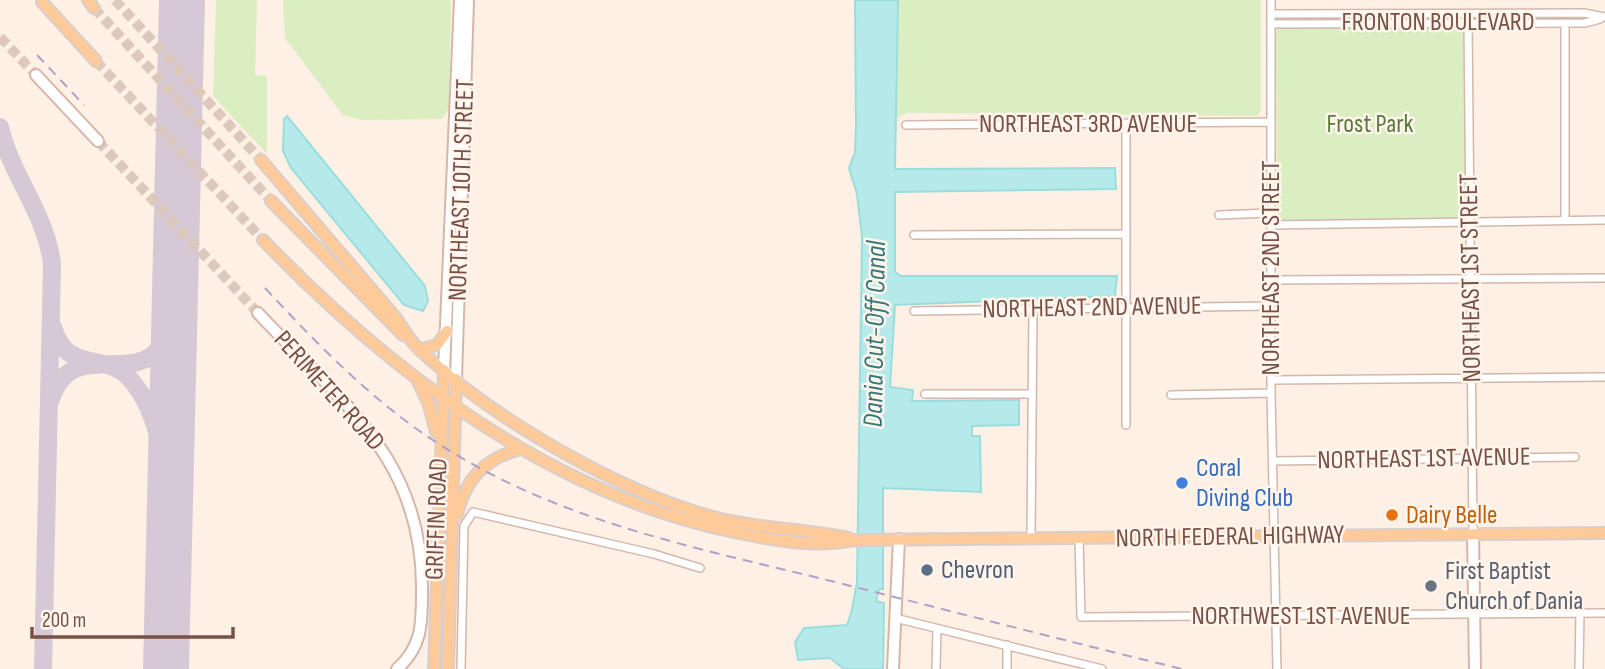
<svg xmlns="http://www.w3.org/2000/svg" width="1605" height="669" font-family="'Sofia Sans Condensed',sans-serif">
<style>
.green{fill:#daeec1}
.water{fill:#b6eaea;stroke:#9bdddd;stroke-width:2}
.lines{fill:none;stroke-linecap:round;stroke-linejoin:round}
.taxiway{stroke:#d7c8d6;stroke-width:18}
.runway{stroke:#d7c8d6;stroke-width:46}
.secondary-tunnel{stroke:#ddc8bd;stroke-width:10;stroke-dasharray:10 5;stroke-linecap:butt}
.primary-tunnel{stroke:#ddc8bd;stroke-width:10;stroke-dasharray:10 5;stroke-linecap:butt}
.street-casing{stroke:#d4b7ab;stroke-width:10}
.secondary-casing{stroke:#d7b6a9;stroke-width:14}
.primary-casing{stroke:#dacecb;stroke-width:14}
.street{stroke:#fff;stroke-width:7}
.secondary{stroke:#fff;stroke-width:10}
.primary{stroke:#ffca9a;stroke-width:10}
.rail{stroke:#b0a1c9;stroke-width:2;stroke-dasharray:10 7;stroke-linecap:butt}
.shop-dot{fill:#3f7fe0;stroke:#fff5ec;stroke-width:2.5}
.food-dot{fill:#e8710a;stroke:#fff5ec;stroke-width:2.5}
.service-dot{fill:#5c6f8a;stroke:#fff5ec;stroke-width:2.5}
.worship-dot{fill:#6b7280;stroke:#fff5ec;stroke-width:2.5}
.labels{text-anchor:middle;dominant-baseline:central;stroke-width:5;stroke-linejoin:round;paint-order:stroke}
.street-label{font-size:26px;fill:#7a5147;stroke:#fff5ec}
.park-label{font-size:26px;fill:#587a3b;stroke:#fff5ec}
.shop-label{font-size:26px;fill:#366cbe;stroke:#fff5ec;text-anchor:start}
.food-label{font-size:26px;fill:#c56008;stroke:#fff5ec;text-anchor:start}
.service-label{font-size:26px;fill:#4e5e75;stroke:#fff5ec;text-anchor:start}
.worship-label{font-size:26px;fill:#5b616d;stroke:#fff5ec;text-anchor:start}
.water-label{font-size:28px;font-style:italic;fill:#367879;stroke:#fff5ec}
</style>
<rect width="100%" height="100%" fill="#fef0e4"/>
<path class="green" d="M216 0H257L255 75 267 76V154L213 96Z
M283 0H451L449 109 442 119 361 120 343 115 285 38Z
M898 0H1261V111L1257 116 907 113 895 119Z
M1460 25 1465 32 1466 220 1277 221 1276 30 1284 26Z"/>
<path class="water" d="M855 0H898L895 169 1115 168 1116 189 895 192V272L901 276H1117L1115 296 895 305 890 387 913 390 912 401 1019 400V425L972 426V436H980L981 492 883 488V589H879L876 601 884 603 883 669H844L830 658 798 660 795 642 804 628 847 625C854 610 853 598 857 583L862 237 857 194 849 168 855 152 856 124Z
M287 116 425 286 428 301 423 311 404 305 291 168 283 151 284 119Z"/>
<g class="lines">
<path class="taxiway" d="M171 0 181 67
M0 127C11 176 46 213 52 264L43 669
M53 327C67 375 104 351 129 378 162 413 166 475 170 521
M51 399C77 323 159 413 175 306"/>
<path class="runway" d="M166 669 182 0"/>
<path class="secondary-tunnel" d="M0 37 36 75
M98 141 258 313"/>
<path class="primary-tunnel" d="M115 0 261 160
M94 8 271 201
M96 61 263 240"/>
<defs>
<path id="street" d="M1271 0V393L1277 669
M1271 14 1584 13 1605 17
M1468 22 1473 534
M1271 24 1585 23 1600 19
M906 125 1271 122
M1219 215 1270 213
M1565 220V23
M1270 225 1605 220
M914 235 1126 234
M1271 280 1605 278
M914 311 1271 306
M1272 380 1605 377
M925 394H1032
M1171 395 1271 393
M1126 425V125
M1273 461 1575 457
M1031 538 1033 309
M1079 538 1081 617 1605 613
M895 618 1102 669
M1007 645V669
M461 669 464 526 473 512 654 554 700 568
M936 669 937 629
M1579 669 1580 612"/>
<path id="secondary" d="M36 75 98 141
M258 313C342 403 424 459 422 592 422 624 422 647 397 669
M444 370 460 0
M456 379 468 0
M1473 534 1475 669
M893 669 899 539"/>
<path id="primary" d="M88 0 94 8
M42 2 96 61
M261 160 396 318C403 328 409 340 418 348 489 417 621 493 717 518 760 529 805 529 849 538
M271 201 403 335
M263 240C393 375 552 496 739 533 778 541 816 548 855 540L1605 533
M419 350 437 345 447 331
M418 381 429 405 436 432
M457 515C465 479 485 458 521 449
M434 669 444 370
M448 669 456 379"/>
</defs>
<use href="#street" class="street-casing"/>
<use href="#secondary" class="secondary-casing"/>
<use href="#primary" class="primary-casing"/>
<use href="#street" class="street"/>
<use href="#secondary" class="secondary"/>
<use href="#primary" class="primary"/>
<path class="rail" d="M37 55 84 105
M265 288C319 346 374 403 442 446 558 520 691 547 823 579 943 609 1062 640 1182 669"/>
</g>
<circle class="shop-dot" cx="1182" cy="483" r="7"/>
<circle class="food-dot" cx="1392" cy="515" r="7"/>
<circle class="service-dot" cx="927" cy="570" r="7"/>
<circle class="worship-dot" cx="1431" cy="586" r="7"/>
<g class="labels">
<g class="street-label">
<text x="1438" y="22">FRONTON BOULEVARD</text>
<text x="1088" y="124">NORTHEAST 3RD AVENUE</text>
<text transform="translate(462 190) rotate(-88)">NORTHEAST 10TH STREET</text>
<text transform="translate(1271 268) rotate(-90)">NORTHEAST 2ND STREET</text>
<text transform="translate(1471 278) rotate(-91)">NORTHEAST 1ST STREET</text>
<text transform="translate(1092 308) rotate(-1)">NORTHEAST 2ND AVENUE</text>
<text transform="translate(329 391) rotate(48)">PERIMETER ROAD</text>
<text transform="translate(1424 459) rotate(-1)">NORTHEAST 1ST AVENUE</text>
<text transform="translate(437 519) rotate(-88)">GRIFFIN ROAD</text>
<text transform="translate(1230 537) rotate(-1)">NORTH FEDERAL HIGHWAY</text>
<text x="1301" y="616">NORTHWEST 1ST AVENUE</text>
</g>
<g class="park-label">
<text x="1370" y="124">Frost Park</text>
</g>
<g class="shop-label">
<text x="1196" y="468">Coral<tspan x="1196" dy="30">Diving Club</tspan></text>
</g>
<g class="food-label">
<text x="1406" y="515">Dairy Belle</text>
</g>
<g class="service-label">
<text x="941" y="570">Chevron</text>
</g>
<g class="worship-label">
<text x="1445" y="571">First Baptist<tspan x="1445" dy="30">Church of Dania</tspan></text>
</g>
<g class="water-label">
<text transform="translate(875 334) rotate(-89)">Dania Cut-Off Canal</text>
</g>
</g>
<path d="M32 627v10h201v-10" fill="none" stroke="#7a5147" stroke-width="3.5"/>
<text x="42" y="627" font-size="21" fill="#7a5147" stroke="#fff5ec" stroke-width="5" paint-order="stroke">200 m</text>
</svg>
